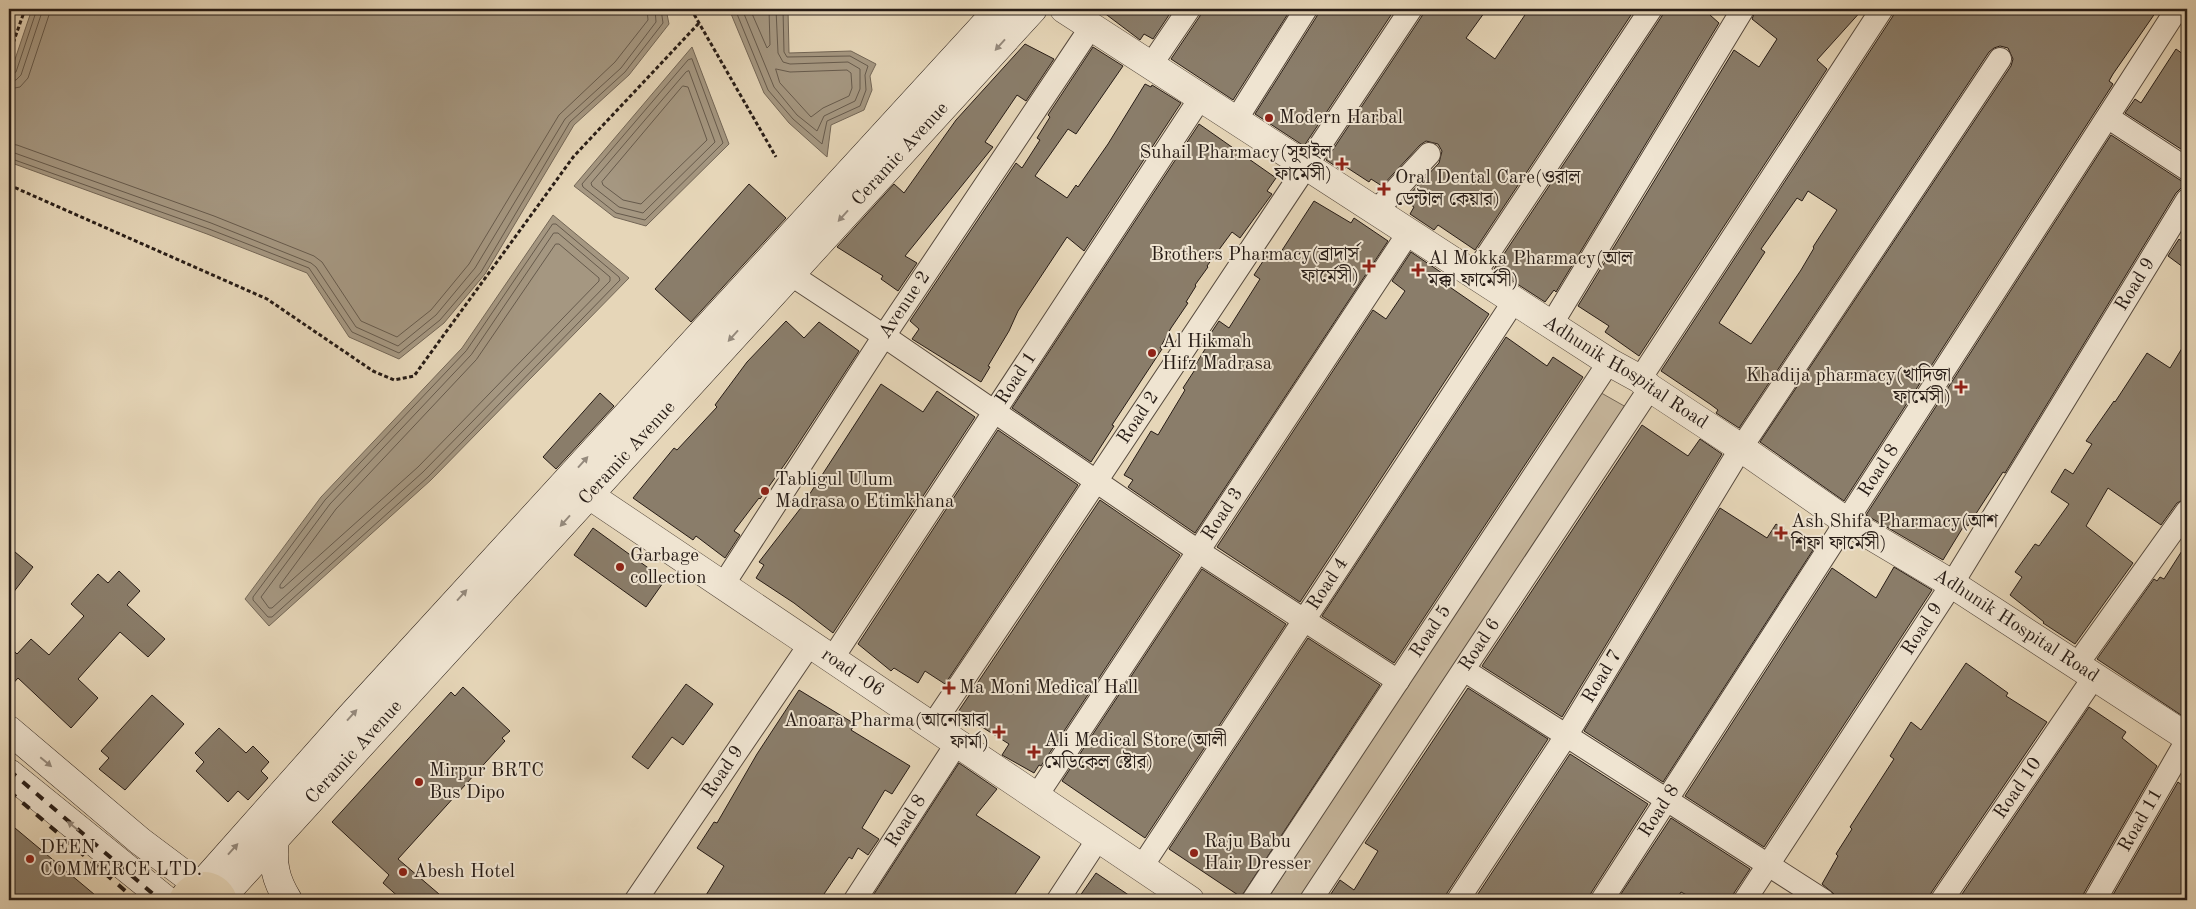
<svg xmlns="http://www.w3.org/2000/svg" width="2196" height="909" font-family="'Old Standard TT','Noto Serif Bengali',serif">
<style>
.green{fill:#c6b69c;stroke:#766959}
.water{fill:#a59781;stroke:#736656}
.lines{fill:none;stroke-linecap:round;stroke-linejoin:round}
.shore{stroke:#665a4c;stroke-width:1}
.building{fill:#8a7d6a;stroke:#271c16;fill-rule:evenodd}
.minor-casing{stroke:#574a3e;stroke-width:24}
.tertiary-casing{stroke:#574a3e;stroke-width:29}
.secondary-casing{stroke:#271c16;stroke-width:29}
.primary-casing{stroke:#271c16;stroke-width:29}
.path{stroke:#271c16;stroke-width:3;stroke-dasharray:4 2.5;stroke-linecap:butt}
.minor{stroke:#efe4d1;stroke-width:22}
.tertiary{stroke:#efe4d1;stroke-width:28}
.secondary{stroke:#efe4d1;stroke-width:28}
.primary{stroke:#e6d6b8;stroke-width:28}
.rail{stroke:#271c16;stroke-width:4;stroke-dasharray:9 9;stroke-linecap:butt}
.oneway{fill:#958a7d}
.poi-dot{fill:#8f2418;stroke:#efe4d1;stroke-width:2}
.labels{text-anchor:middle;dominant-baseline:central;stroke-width:4;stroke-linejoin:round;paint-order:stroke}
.poi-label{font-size:19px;fill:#271c16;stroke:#efe4d1;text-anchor:start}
.street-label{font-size:19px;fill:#271c16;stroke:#efe4d1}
</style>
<rect width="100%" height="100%" fill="#e6d6b8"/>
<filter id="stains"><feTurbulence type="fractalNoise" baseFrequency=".004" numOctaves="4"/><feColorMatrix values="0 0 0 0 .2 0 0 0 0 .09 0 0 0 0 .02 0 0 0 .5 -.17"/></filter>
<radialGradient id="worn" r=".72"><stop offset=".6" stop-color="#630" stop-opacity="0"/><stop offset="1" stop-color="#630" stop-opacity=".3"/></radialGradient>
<path class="green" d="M1596 390 1626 407 1300 900H1267Z"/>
<path class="water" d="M32 9H666L669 24 629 75 574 125 485 274 444 323 399 359 349 337 307 273 207 234 9 162V77Z
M729 9H788L789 53 851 51 876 64 870 76 872 90 864 110 831 125 827 157 789 123 764 93Z
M692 47 729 144 646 226 614 217 574 186Z
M553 215 629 278 431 480 269 626 245 599 321 497 462 348Z"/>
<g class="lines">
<path class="shore" d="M735 9 768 90 793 119 822 144 827 121 860 106 866 90 865 75 868 66 850 56 787 57 784 52 783 9
M742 9 774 87 797 115 817 131 824 116 855 101 860 89V69L848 62 790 64 783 62 778 53 776 9
M750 9 767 48 770 45 769 9
M692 59 723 143 645 220 616 213 583 187 582 184 688 60Z
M776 69 790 72 847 70 851 73 852 88 849 96 823 108 811 117 780 83Z
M689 71 715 142 643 213 619 207 592 186 591 183 686 72Z
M9 75 16 72 37 9
M9 82 16 80 21 75 43 9
M683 86 688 87 707 140 641 204 623 200 603 185 602 182Z
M9 89 20 87 28 78 51 9
M9 144 17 145 214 216 314 256 322 262 361 321 397 337 431 310 469 264 559 115 615 62 648 20 647 9
M9 151 211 223 311 263 316 267 356 327 398 346 436 315 475 268 565 119 621 68 656 22 655 9
M9 158 209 229 309 268 352 332 399 353 440 320 481 272 570 122 625 72 663 23 661 9
M553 224H556L619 277 620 280 428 477 272 617H268L253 600V597L325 500 466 351Z
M554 233H558L610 277V281L423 472 272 608H269L261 597 330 504 471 355Z
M556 244H559L599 278V281L418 467 283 588H280V585L336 509 476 360Z"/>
</g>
<path class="building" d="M1099 9H1173L1153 39 1144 34 1140 40Z
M1202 9H1291L1233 100 1171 59 1200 16Z
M1319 9H1395L1304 146 1255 114 1317 16Z
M1424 9H1487L1466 38 1495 59 1529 9H1635L1475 250 1438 225 1434 230 1410 214 1414 207 1404 200 1439 163 1442 151 1438 144 1426 141 1420 145 1382 186 1371 179 1369 182 1346 167 1343 171 1326 160 1422 16Z
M1664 9H1715L1710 15 1719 23 1556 292 1554 290 1545 302 1494 269 1662 16Z
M1756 9H1863L1817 60 1827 69 1639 356 1605 332 1609 326 1578 306 1734 50 1759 67 1777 39 1752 19Z
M1895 9H2158L2113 74 2109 81 2113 84 1844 501 1760 442 2011 66 2013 59 2008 48 2000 46 1994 48 1989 52 1739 428 1716 413 1718 410 1710 404 1661 371 1893 16ZM1808 191 1837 210 1813 247 1814 248 1801 270 1751 344 1719 323 1765 252 1761 249 1797 198 1802 201Z
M1025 44 1054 59 1026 101 1017 95 985 142 993 147 905 256 917 263 898 291 881 279 883 276 837 247 894 184 904 193 956 120Z
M1093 47 1123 66 1076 134 1068 129 1035 176 1067 198 1076 185 1078 187 1108 144 1145 84 1151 87 1152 85 1181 103 1084 251 1067 237 1018 311 1009 331 988 366 990 367 981 382 912 339 919 329 910 321 1016 163 1022 168 1040 140 1037 138 1050 117 1048 115Z
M2176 49 2187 57V153L2125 113 2135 99 2141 103Z
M1199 124 1276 178 1267 191 1272 194 1240 238 1232 232 1207 266 1208 267 1195 285 1196 286 1186 302 1188 303 1171 328 1160 348 1162 349 1112 425 1114 426 1091 462 1012 408Z
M2111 135 2180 180 2187 182V187L2181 188 2176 193 2005 473 2003 472 1968 526 1965 524 1943 560 1866 515Z
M749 184 786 218 691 322 655 289Z
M1314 201 1351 223 1354 218 1388 241 1195 533 1128 487 1133 480 1124 475 1151 431 1158 435 1185 390 1183 388 1198 365 1196 364 1210 341 1207 339 1219 321 1229 328 1260 279 1254 275 1269 252 1277 258Z
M2179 239 2187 245V270L2168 256Z
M1411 252 1445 275 1441 281 1489 314 1300 602 1217 547 1373 310 1386 319 1405 291 1392 281Z
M786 321 804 338 819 322 859 351 787 461 760 499 759 498 734 531 740 535 725 558 696 536 693 540 633 498 674 448 677 450 717 407 715 405 747 362Z
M1506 337 1547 366 1553 357 1583 377 1394 663 1322 616Z
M2187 340V498L2177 503 2161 525 2108 488 2086 526 2133 563 2075 644 2043 623 2044 622 2010 595 2022 577 2015 572 2035 544 2039 546 2069 504 2051 492 2065 469 2073 474 2092 444 2086 441 2114 401 2115 402 2147 353 2170 368Z
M881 384 923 412 937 391 975 417 833 633 794 603 756 578 764 565 759 562 800 509Z
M600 393 614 406 556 469 543 457Z
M1642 425 1688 456 1700 439 1722 454 1562 717 1482 666Z
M998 430 1078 485 945 684 925 671 918 683 894 668 891 671 858 644Z
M1100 500 1180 555 1041 766 1039 765 1034 773 1002 755 1009 744 958 712Z
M1720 508 1767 538 1776 524 1813 550 1663 782 1584 731Z
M593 528 665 580 646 607 574 555Z
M2187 533V719L2097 659 2154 579 2157 581 2160 577 2164 579 2187 543 2182 540Z
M9 547 33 567 9 598Z
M1894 567 1932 590 1764 847 1685 796 1832 568 1876 598Z
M1202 569 1286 624 1145 838 1062 781Z
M119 571 140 591 127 605 165 639 148 657 120 632 78 679 98 698 71 728 18 678 9 688V646L17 654 31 639 49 655 84 616 71 604 98 574 108 583Z
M1308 638 1380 685 1241 897 1169 849Z
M1966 663 2008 693 2006 696 2047 722 1931 893 1929 900H1836L1834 894 1822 884 1838 856 1836 854 1852 829 1850 827 1894 759 1890 756 1911 722 1921 730Z
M686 684 713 704 683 745 672 737 648 769 632 757Z
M463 687 510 731 502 738 505 741 398 859 446 900H402L383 883 389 875 332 822 451 692 455 696Z
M1468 688 1548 739 1447 893 1445 900H1327L1340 880 1354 890 1378 851 1365 843Z
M799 690 855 724 851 730 910 766 892 794 885 790 862 828 879 839 868 855 858 848 852 859 849 857 820 900H703L724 866 697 848 714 822 717 823 757 754Z
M152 695 184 724 125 790 99 769 109 758 101 751Z
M2089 707 2126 732 2122 738 2157 766 2084 893 2082 900H1958Z
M219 728 246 753 253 746 269 762 261 771 268 778 248 800 238 791 228 802 196 771 204 762 195 753Z
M1570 754 1648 804 1591 893 1589 900H1474Z
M959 763 997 789 976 815 1040 857 1011 900H883L874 894Z
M2178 782 2187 789V900H2110Z
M1671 818 1750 869 1734 893 1732 900H1696L1681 892 1676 900H1617Z
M9 823 101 900H9Z
M1096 873 1136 900H1077Z"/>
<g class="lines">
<defs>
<g id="minor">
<path d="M1151 65 1189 9"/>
<path d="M2109 118 2187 169"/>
<path d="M1236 120 1306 9"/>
<path d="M1376 211 1429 154"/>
<path d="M790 274 884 336 1198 551 1398 681"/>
<path d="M1474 275 1651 9"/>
<path d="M1551 325 1743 9"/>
<path d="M1640 379 1882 9"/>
<path id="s1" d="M723 585 884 336 1091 27"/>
<path id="s2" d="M832 659 1201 97"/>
<path d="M2076 666 2187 511"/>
<path d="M1464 670 1823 900"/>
<path id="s3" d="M932 726 1025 588 1411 9"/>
<path id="s4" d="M1036 797 1409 232"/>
<path id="s5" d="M1141 868 1514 301"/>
<path id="s6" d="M636 900 810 644"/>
<path id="s7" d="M855 900 957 743"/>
<path d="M1058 900 1098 839"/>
<path id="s8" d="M1253 900 1609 362"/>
<path id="s9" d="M1311 900 1650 388"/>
<path id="s10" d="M1458 900 1566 736 1741 448 2000 59"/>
<path id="s11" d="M1602 900 2177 9"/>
<path id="s12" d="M1745 900 1952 584 2187 200"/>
<path id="s13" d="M1942 900 2094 677"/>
<path id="s14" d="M2095 900 2187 740"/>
</g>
<g id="tertiary">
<path id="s15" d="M1064 9 1609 362 1640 379 1650 388 1741 448 1846 521 1952 584 2187 737"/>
<path id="s16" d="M589 495 1190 900"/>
</g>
<g id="secondary">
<path d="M9 730 140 841 200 886 350 717 999 9"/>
<path d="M9 773 166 900"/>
<path d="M275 839C272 863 275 879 288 900"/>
<path id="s17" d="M222 897 1033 9"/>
</g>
<path id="primary" d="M183 900C191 882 216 881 223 900"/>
</defs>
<use href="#minor" class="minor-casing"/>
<use href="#tertiary" class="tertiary-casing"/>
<use href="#secondary" class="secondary-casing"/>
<use href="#primary" class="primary-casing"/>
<path class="path" d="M691 9 776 157
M9 55 25 9
M9 185 267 299 373 371 394 380 414 376 574 156 700 22"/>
<use href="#minor" class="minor"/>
<use href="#tertiary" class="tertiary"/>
<use href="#secondary" class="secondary"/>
<use href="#primary" class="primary"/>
<path class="rail" d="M9 770 160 900
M9 791 136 900"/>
</g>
<defs><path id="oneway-solid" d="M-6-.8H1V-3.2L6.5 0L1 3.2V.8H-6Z" transform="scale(1.25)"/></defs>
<g class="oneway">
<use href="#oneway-solid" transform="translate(1000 45) rotate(132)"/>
<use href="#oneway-solid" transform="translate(843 216) rotate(132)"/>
<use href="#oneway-solid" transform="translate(733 336) rotate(132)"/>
<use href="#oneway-solid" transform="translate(583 462) rotate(-48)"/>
<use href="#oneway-solid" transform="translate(565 521) rotate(132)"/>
<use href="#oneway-solid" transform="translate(462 595) rotate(-48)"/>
<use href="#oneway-solid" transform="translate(352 715) rotate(-48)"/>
<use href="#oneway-solid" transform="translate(46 762) rotate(40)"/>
<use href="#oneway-solid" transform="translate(73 826) rotate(-141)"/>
<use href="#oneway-solid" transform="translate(233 849) rotate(-48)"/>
</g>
<g class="poi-dot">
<circle cx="1269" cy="118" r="5"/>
<path d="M1339.5 156.5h5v5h5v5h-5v5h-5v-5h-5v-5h5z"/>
<path d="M1381.5 181.5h5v5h5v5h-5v5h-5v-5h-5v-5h5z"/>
<path d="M1366.5 258.5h5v5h5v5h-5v5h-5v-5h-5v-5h5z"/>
<path d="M1415.5 262.5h5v5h5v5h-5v5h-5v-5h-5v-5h5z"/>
<circle cx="1152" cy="353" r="5"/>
<path d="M1958.5 379.5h5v5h5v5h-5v5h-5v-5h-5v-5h5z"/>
<circle cx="765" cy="491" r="5"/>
<path d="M1778.5 525.5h5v5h5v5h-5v5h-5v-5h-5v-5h5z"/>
<circle cx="620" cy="567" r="5"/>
<path d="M946.5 680.5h5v5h5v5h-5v5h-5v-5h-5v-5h5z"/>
<path d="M996.5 724.5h5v5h5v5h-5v5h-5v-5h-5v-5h5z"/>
<path d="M1031.5 744.5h5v5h5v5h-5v5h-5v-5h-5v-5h5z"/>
<circle cx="419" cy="782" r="5"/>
<circle cx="1194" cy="853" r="5"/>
<circle cx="30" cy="859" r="5"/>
<circle cx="403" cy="872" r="5"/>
</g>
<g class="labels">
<g class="poi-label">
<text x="1279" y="118">Modern Harbal</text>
<text x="1332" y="153" text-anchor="end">Suhail Pharmacy(সুহাইল<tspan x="1332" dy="22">ফার্মেসী)</tspan></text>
<text x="1395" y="178">Oral Dental Care(ওরাল<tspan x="1395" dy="22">ডেন্টাল কেয়ার)</tspan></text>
<text x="1359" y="255" text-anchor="end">Brothers Pharmacy(ব্রাদার্স<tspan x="1359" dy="22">ফার্মেসী)</tspan></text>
<text x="1428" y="259">Al Mokka Pharmacy(আল<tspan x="1428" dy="22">মক্কা ফার্মেসী)</tspan></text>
<text x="1162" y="342">Al Hikmah<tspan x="1162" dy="22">Hifz Madrasa</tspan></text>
<text x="1951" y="376" text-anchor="end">Khadija pharmacy(খাদিজা<tspan x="1951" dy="22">ফার্মেসী)</tspan></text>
<text x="775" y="480">Tabligul Ulum<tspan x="775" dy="22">Madrasa o Etimkhana</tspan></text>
<text x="1791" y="522">Ash Shifa Pharmacy(আশ<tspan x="1791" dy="22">শিফা ফার্মেসী)</tspan></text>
<text x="630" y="556">Garbage<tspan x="630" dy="22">collection</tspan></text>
<text x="959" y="688">Ma Moni Medical Hall</text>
<text x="989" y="721" text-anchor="end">Anoara Pharma(আনোয়ারা<tspan x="989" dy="22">ফার্মা)</tspan></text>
<text x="1044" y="741">Ali Medical Store(আলী<tspan x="1044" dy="22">মেডিকেল ষ্টোর)</tspan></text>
<text x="429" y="771">Mirpur BRTC<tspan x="429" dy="22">Bus Dipo</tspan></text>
<text x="1204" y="842">Raju Babu<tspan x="1204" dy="22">Hair Dresser</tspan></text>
<text x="40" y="848">DEEN<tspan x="40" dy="22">COMMERCE LTD.</tspan></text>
<text x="413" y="872">Abesh Hotel</text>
</g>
<g class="street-label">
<text stroke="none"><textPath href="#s17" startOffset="1006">Ceramic Avenue</textPath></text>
<text stroke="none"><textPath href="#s12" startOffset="729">Road 9</textPath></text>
<text stroke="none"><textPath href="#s1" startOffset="334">Avenue 2</textPath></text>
<text stroke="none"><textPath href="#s15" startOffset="669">Adhunik Hospital Road</textPath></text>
<text stroke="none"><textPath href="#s2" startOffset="336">Road 1</textPath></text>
<text stroke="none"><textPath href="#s3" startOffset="371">Road 2</textPath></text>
<text stroke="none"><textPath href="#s17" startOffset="601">Ceramic Avenue</textPath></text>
<text stroke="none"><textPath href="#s11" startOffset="511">Road 8</textPath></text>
<text stroke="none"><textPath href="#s4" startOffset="339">Road 3</textPath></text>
<text stroke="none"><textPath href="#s5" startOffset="340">Road 4</textPath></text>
<text stroke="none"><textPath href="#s15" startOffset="1135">Adhunik Hospital Road</textPath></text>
<text stroke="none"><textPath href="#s12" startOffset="324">Road 9</textPath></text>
<text stroke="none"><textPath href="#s8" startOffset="322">Road 5</textPath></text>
<text stroke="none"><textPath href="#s9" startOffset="306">Road 6</textPath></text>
<text stroke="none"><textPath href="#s16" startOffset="318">road -06</textPath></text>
<text stroke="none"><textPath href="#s10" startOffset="266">Road 7</textPath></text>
<text stroke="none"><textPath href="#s17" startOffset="196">Ceramic Avenue</textPath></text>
<text stroke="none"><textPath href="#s6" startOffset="155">Road 9</textPath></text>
<text stroke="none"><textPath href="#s13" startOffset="135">Road 10</textPath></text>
<text stroke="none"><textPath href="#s11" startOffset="106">Road 8</textPath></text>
<text stroke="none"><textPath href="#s14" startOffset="92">Road 11</textPath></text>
<text stroke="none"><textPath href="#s7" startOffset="94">Road 8</textPath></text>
</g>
</g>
<rect width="2196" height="909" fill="none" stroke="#e6d6b8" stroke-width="30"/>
<rect x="10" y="10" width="2176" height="889" fill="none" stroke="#271c16" stroke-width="2.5"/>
<rect x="15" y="15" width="2166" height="879" fill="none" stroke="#271c16"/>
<rect width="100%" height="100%" filter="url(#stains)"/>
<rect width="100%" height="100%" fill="url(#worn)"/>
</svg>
